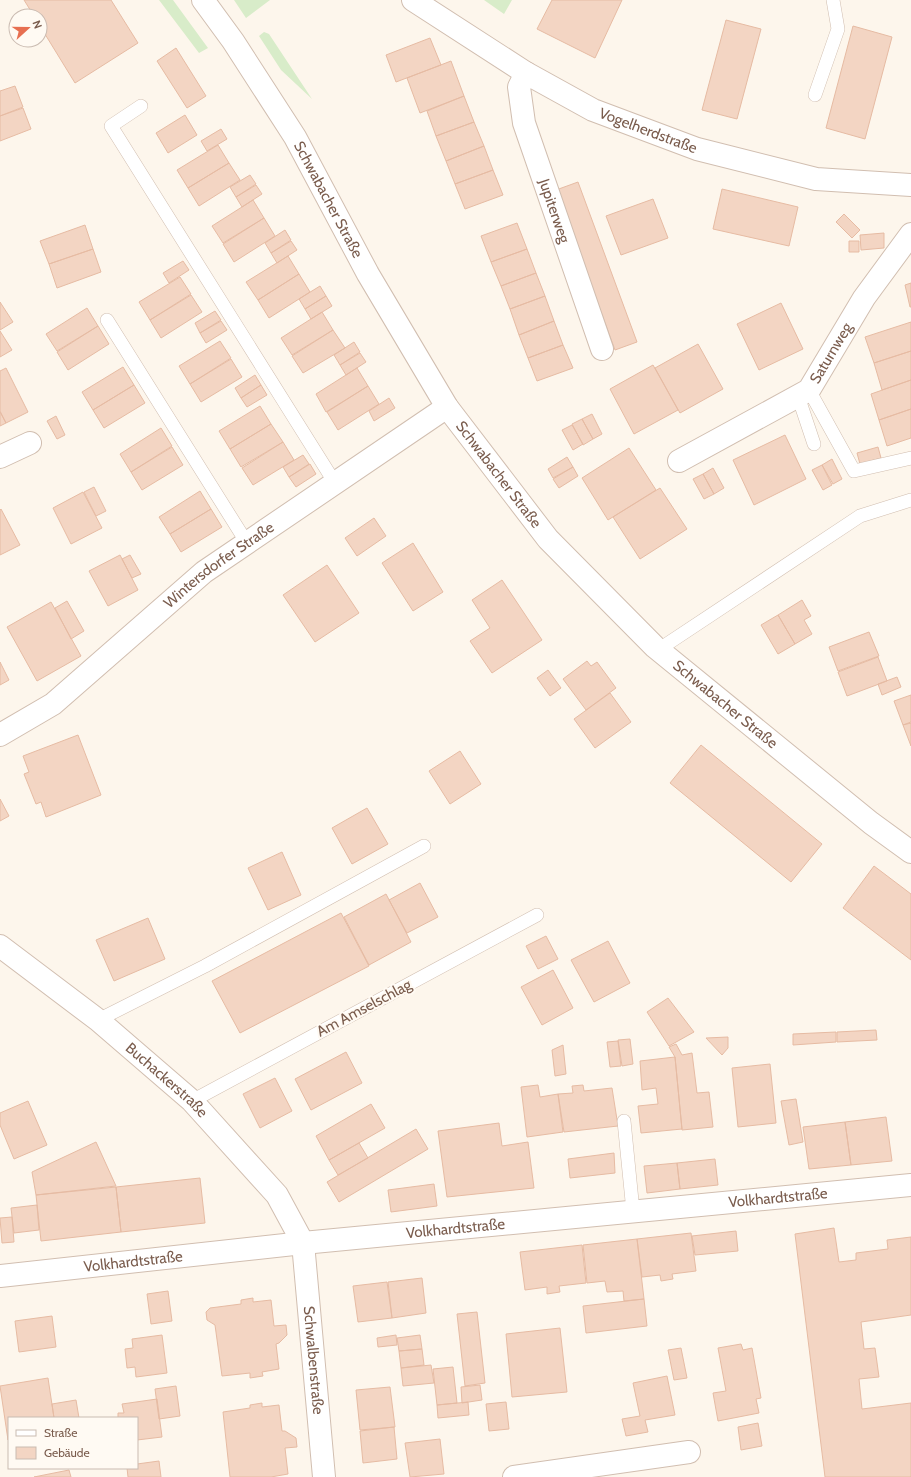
<svg xmlns="http://www.w3.org/2000/svg" width="911" height="1477" font-family="Cabin,sans-serif">
<style>
.green{fill:#d8ecc9}
.building{fill:#f3d5c3;stroke:#e6bba3}
.lines{fill:none;stroke-linecap:round;stroke-linejoin:round}
.service-casing{stroke:#d1beb0;stroke-width:14}
.minor-casing{stroke:#d1beb0;stroke-width:24}
.tertiary-casing{stroke:#d1beb0;stroke-width:24}
.service{stroke:#fff;stroke-width:13}
.minor{stroke:#fff;stroke-width:22}
.tertiary{stroke:#fff;stroke-width:22}
.labels{text-anchor:middle;dominant-baseline:central;stroke-width:4;stroke-linejoin:round;paint-order:stroke}
.street-label{font-size:15px;fill:#7a5c4d;stroke:#fffaf3}
</style>
<rect width="100%" height="100%" fill="#fdf6ec"/>
<path class="green" d="M159 0H173L208 48 199 53Z
M234 0H270L246 18Z
M484 0H512L504 14Z
M264 32 269 34 312 99 281 70 259 36Z"/>
<path class="building" d="M24 0H111L138 43 75 83 40 26V16H34Z
M552 0H622L595 58 537 29Z
M726 20 761 29 737 119 702 110Z
M853 26 892 37 865 139 826 128Z
M430 38 441 65 396 82 386 55Z
M176 48 206 96 187 108 157 61Z
M451 61 464 96 420 113 407 78Z
M15 86 23 107 0 116V91Z
M464 96 474 122 436 136 427 111Z
M23 108 31 129 0 141V116Z
M185 115 197 135 168 153 156 133Z
M474 122 484 146 446 161 436 136Z
M221 129 227 139 207 151 201 141Z
M218 145 229 163 188 188 177 170Z
M484 146 493 170 455 184 446 161Z
M229 163 240 180 199 206 188 188Z
M493 170 503 195 465 209 455 184Z
M250 175 256 184 236 197 230 187Z
M578 182 637 342 615 350 556 190Z
M256 185 262 194 242 207 236 197Z
M722 189 798 207 789 246 713 229Z
M653 199 668 238 621 255 606 216Z
M253 200 264 218 223 243 212 226Z
M844 214 860 230 852 238 836 222Z
M264 218 275 236 234 262 223 244Z
M517 223 527 249 491 262 481 236Z
M85 225 93 249 49 264 40 241Z
M285 230 291 240 271 253 265 243Z
M884 233V248L861 250 860 235Z
M291 241 297 250 277 263 271 253Z
M849 241H859V252H849Z
M93 249 101 272 57 288 49 264Z
M527 249 536 273 501 286 491 262Z
M288 256 299 274 258 300 246 282Z
M183 261 189 270 169 283 163 273Z
M536 273 545 296 510 309 501 286Z
M299 274 310 292 269 318 258 300Z
M180 277 191 294 150 320 139 302Z
M911 283V307H910L905 285Z
M320 286 326 296 305 309 299 299Z
M191 295 202 312 161 338 150 320Z
M326 296 332 306 311 319 305 309Z
M545 296 554 321 519 335 510 309Z
M0 302 13 322 0 330Z
M781 303 803 349 759 370 737 324Z
M87 308 98 326 57 351 46 334Z
M215 311 221 320 200 333 195 323Z
M322 312 333 330 292 355 281 338Z
M221 321 227 330 206 343 200 333Z
M554 321 563 345 528 358 519 335Z
M911 322V351L874 363 865 337Z
M98 326 109 344 68 370 57 352Z
M333 330 345 348 303 373 292 356Z
M0 331 12 350 0 357Z
M220 341 231 358 190 384 179 366Z
M354 342 360 352 340 365 334 355Z
M698 344 723 389 680 413 655 368Z
M563 345 573 368 537 381 528 358Z
M911 351V380L882 390 874 363Z
M360 353 366 362 346 375 340 365Z
M231 359 242 377 201 402 190 384Z
M653 365 678 410 634 434 610 389Z
M123 367 134 385 93 410 82 392Z
M6 368 28 412 6 423 0 411V371Z
M357 368 368 386 326 412 316 394Z
M255 375 261 385 241 398 235 388Z
M911 380V409L879 420 871 394Z
M134 385 145 403 104 428 93 410Z
M261 385 267 395 247 407 241 398Z
M368 386 379 404 338 430 327 412Z
M389 398 395 408 374 421 369 411Z
M260 406 271 424 230 449 219 431Z
M911 409V438L887 446 879 420Z
M0 412 6 423 0 426Z
M592 414 602 434 593 439 582 419Z
M56 416 65 435 57 439 47 421Z
M582 419 593 439 583 445 572 424Z
M271 424 283 442 241 467 230 449Z
M572 425 583 444 573 450 562 430Z
M161 428 172 446 131 472 120 454Z
M785 435 806 479 754 505 733 460Z
M283 442 294 460 253 485 242 468Z
M172 447 183 465 142 490 131 472Z
M878 447 881 458 860 464 857 453Z
M629 448 656 490 608 520 582 478Z
M303 455 309 464 289 477 283 467Z
M567 457 573 467 553 478 548 469Z
M832 459 842 479 833 484 822 465Z
M310 464 316 474 296 487 289 477Z
M822 465 832 485 823 490 812 470Z
M573 467 578 476 559 488 553 479Z
M713 468 724 488 714 494 703 474Z
M703 474 714 494 704 499 693 479Z
M94 487 106 511 96 516 84 492Z
M660 488 687 529 640 559 613 517Z
M200 491 211 509 170 534 159 517Z
M83 492 102 528 71 544 53 508Z
M1 509 20 545 0 555V510Z
M211 509 222 527 181 552 170 534Z
M374 518 386 536 357 556 345 538Z
M413 543 443 592 413 611 382 563Z
M120 555 138 590 108 606 89 571Z
M130 555 141 574 132 578 122 559Z
M327 565 359 613 315 642 283 595Z
M502 580 542 640 492 673 470 641 490 628 472 600Z
M802 600 811 616 804 620 812 634 795 644 778 615Z
M67 601 84 631 71 639 55 608Z
M51 602 81 656 37 681 7 627Z
M778 615 795 644 778 654 761 625Z
M869 632 879 656 838 671 829 647Z
M878 657 887 681 847 696 838 672Z
M587 661 591 666 597 662 616 688 586 710 563 679Z
M0 662 9 680 0 685Z
M548 670 561 688 550 696 537 678Z
M897 677 901 687 882 695 878 684Z
M610 693 631 722 595 748 574 719Z
M911 695V722L903 725 894 701Z
M911 723V746L903 725Z
M78 735 101 795 46 817 41 802 36 804 24 774 29 772 23 756Z
M701 745 822 844 791 882 670 783Z
M460 751 481 784 450 804 429 771Z
M0 799 9 816 0 821Z
M367 808 388 844 352 864 332 828Z
M282 852 301 895 268 910 248 868Z
M874 866 911 894V960L843 908Z
M420 883 438 917 407 933 389 900Z
M386 894 411 942 369 965 344 917Z
M341 913 369 966 240 1033 212 981Z
M148 918 165 959 114 981 96 940Z
M546 936 558 959 538 969 526 946Z
M608 941 630 983 594 1002 571 960Z
M553 970 573 1008 542 1025 521 987Z
M668 998 694 1032 669 1046 647 1012Z
M876 1030 877 1040 837 1042V1032Z
M836 1032V1042L793 1045V1034Z
M728 1037V1048L722 1055 706 1038Z
M630 1039 633 1064 622 1066 618 1040Z
M618 1041 621 1066 610 1067 607 1042Z
M676 1044 682 1055 692 1053 697 1093 709 1092 713 1127 682 1130 675 1057 669 1047Z
M563 1045 566 1074 555 1076 552 1050Z
M346 1052 362 1083 311 1110 295 1079Z
M675 1057 682 1129 641 1133 638 1106 658 1104 656 1088 642 1090 640 1061Z
M770 1064 776 1123 738 1127 732 1068Z
M275 1078 292 1111 260 1128 243 1094Z
M538 1085 540 1097 558 1094 563 1132 527 1137 521 1087Z
M583 1085 584 1091 612 1088 618 1126 564 1132 558 1094 573 1093 572 1086Z
M796 1099 803 1142 789 1145 781 1101Z
M28 1101 47 1145 14 1159 0 1125V1113Z
M371 1104 385 1128 329 1160 316 1136Z
M886 1117 892 1161 851 1165 845 1122Z
M845 1122 851 1165 809 1169 803 1127Z
M499 1123 502 1146 528 1142 534 1188 447 1197 438 1131Z
M416 1129 428 1149 339 1202 327 1182Z
M96 1142 116 1186 36 1195 32 1172Z
M359 1143 368 1158 338 1175 329 1160Z
M614 1153 615 1173 570 1178 568 1159Z
M715 1159 718 1185 680 1189 677 1163Z
M677 1163 680 1189 647 1193 644 1166Z
M200 1178 205 1223 121 1232 116 1187Z
M434 1184 437 1206 391 1212 388 1190Z
M116 1187 121 1232 41 1241 36 1195Z
M37 1205 39 1230 14 1233 11 1208Z
M12 1217 14 1242 2 1243 0 1218Z
M834 1228 839 1262 856 1260V1253L888 1249 887 1240 911 1237V1315L861 1322 864 1349 875 1348 879 1377 859 1379 862 1409 911 1403V1477H825L795 1234Z
M736 1231 738 1251 695 1255 692 1236Z
M691 1233 696 1271 672 1274 673 1279 661 1281 660 1275 642 1277 637 1239Z
M637 1239 644 1299 624 1301 623 1291 607 1292 605 1281 587 1283 583 1245Z
M582 1245 586 1283 559 1286 560 1292 547 1294V1287L525 1290 520 1252Z
M422 1278 426 1313 392 1318 388 1282Z
M387 1282 392 1318 358 1322 353 1286Z
M168 1291 172 1321 151 1324 147 1294Z
M253 1298V1302L271 1300 274 1326 286 1325 287 1335 279 1343 276 1344 279 1369 262 1372 263 1376 250 1378V1373L222 1376 215 1325 207 1320 206 1312 210 1308 241 1304V1300Z
M644 1299 647 1326 586 1333 583 1306Z
M477 1312 485 1383 465 1386 457 1314Z
M52 1316 56 1347 19 1352 15 1321Z
M560 1328 567 1392 512 1397 506 1334Z
M162 1335 167 1373 136 1377 135 1367 127 1368 125 1349 133 1348 132 1339Z
M396 1335 397 1345 378 1347 377 1338Z
M420 1335 422 1349 399 1351 397 1338Z
M741 1344 743 1350 752 1348 761 1398 756 1399 759 1413 718 1421 713 1393 726 1391 718 1348Z
M681 1348 687 1378 674 1380 668 1350Z
M422 1349 424 1365 401 1368 399 1351Z
M431 1365 434 1383 403 1386 401 1368Z
M453 1367 457 1403 437 1405 433 1369Z
M667 1376 675 1415 645 1420 648 1432 626 1436 622 1419 640 1416 633 1383Z
M48 1378 54 1418H9L8 1440 0 1386Z
M480 1385 482 1400 462 1403 461 1387Z
M176 1386 180 1416 159 1419 155 1389Z
M390 1387 395 1427 360 1430 356 1390Z
M157 1399 162 1437 137 1440V1418H118V1413H124L122 1404Z
M76 1400 79 1418H54L52 1404Z
M468 1402 469 1415 438 1418 437 1405Z
M506 1402 509 1429 489 1431 486 1404Z
M262 1403V1407L279 1405 282 1431H285L296 1438 297 1447 285 1448 288 1474 271 1477H230L223 1412 250 1408V1405Z
M758 1423 762 1446 741 1450 738 1427Z
M394 1427 397 1459 363 1463 360 1431Z
M440 1439 444 1474 410 1477 405 1443Z
M159 1461 161 1477H128L127 1468H137V1464Z
M69 1470 71 1477H34Z"/>
<g class="lines">
<defs>
<path id="service" d="M815 95 838 29 833 0
M141 106 111 126 335 483
M107 320 247 543
M809 390 854 471 911 458
M798 396 814 444
M658 650 860 516 911 500
M98 1020 205 966 424 846
M192 1101 537 915
M624 1121 633 1211"/>
<g id="minor">
<path id="s1" d="M413 0 526 73 593 110 697 149 816 179 911 185"/>
<path id="s2" d="M526 73 519 87 524 123 602 349"/>
<path d="M0 457 30 443"/>
<path id="s3" d="M679 461 809 390 864 298 911 234"/>
<path id="s4" d="M0 735 53 704 204 572 447 407"/>
<path id="s5" d="M0 946 98 1020 192 1101 277 1195 303 1243 324 1477"/>
<path id="s6" d="M0 1276 303 1243 911 1185"/>
<path d="M514 1477 689 1452"/>
</g>
<g id="tertiary">
<path id="s7" d="M203 0 233 41 295 137 368 274 447 407 548 539 655 647 871 823 911 852"/>
</g>
</defs>
<use href="#service" class="service-casing"/>
<use href="#minor" class="minor-casing"/>
<use href="#tertiary" class="tertiary-casing"/>
<use href="#service" class="service"/>
<use href="#minor" class="minor"/>
<use href="#tertiary" class="tertiary"/>
</g>
<g class="labels">
<g class="street-label">
<text stroke="none"><textPath href="#s1" startOffset="270">Vogelherdstraße</textPath></text>
<text stroke="none"><textPath href="#s7" startOffset="236">Schwabacher Straße</textPath></text>
<text stroke="none"><textPath href="#s2" startOffset="145">Jupiterweg</textPath></text>
<text stroke="none"><textPath href="#s3" startOffset="191">Saturnweg</textPath></text>
<text stroke="none"><textPath href="#s7" startOffset="560">Schwabacher Straße</textPath></text>
<text stroke="none"><textPath href="#s4" startOffset="278">Wintersdorfer Straße</textPath></text>
<text stroke="none"><textPath href="#s7" startOffset="884">Schwabacher Straße</textPath></text>
<text transform="translate(364 1008) rotate(-28)">Am Amselschlag</text>
<text stroke="none"><textPath href="#s5" startOffset="214">Buchackerstraße</textPath></text>
<text stroke="none"><textPath href="#s6" startOffset="782">Volkhardtstraße</textPath></text>
<text stroke="none"><textPath href="#s6" startOffset="458">Volkhardtstraße</textPath></text>
<text stroke="none"><textPath href="#s6" startOffset="134">Volkhardtstraße</textPath></text>
<text stroke="none"><textPath href="#s5" startOffset="546">Schwalbenstraße</textPath></text>
</g>
</g>
<rect x="8" y="1417" width="130" height="52" fill="#fffaf3" stroke="#cabbb1"/>
<rect x="16" y="1430" width="20" height="6" fill="#ffffff" stroke="#cabbb1"/>
<text x="44" y="1437" font-size="12" fill="#7a5c4d">Straße</text>
<rect x="16" y="1447" width="20" height="12" fill="#f3d5c3" stroke="#cabbb1"/>
<text x="44" y="1457" font-size="12" fill="#7a5c4d">Gebäude</text>
<g transform="translate(28 28) rotate(69)"><circle r="19" fill="#fffaf3" stroke="#cabbb1"/>
<path d="M0-3L7 15L0 10L-7 15Z" fill="#e76f51"/>
<text y="-6" font-size="11" font-weight="bold" text-anchor="middle" fill="#7a5c4d">N</text>
</g>
</svg>
